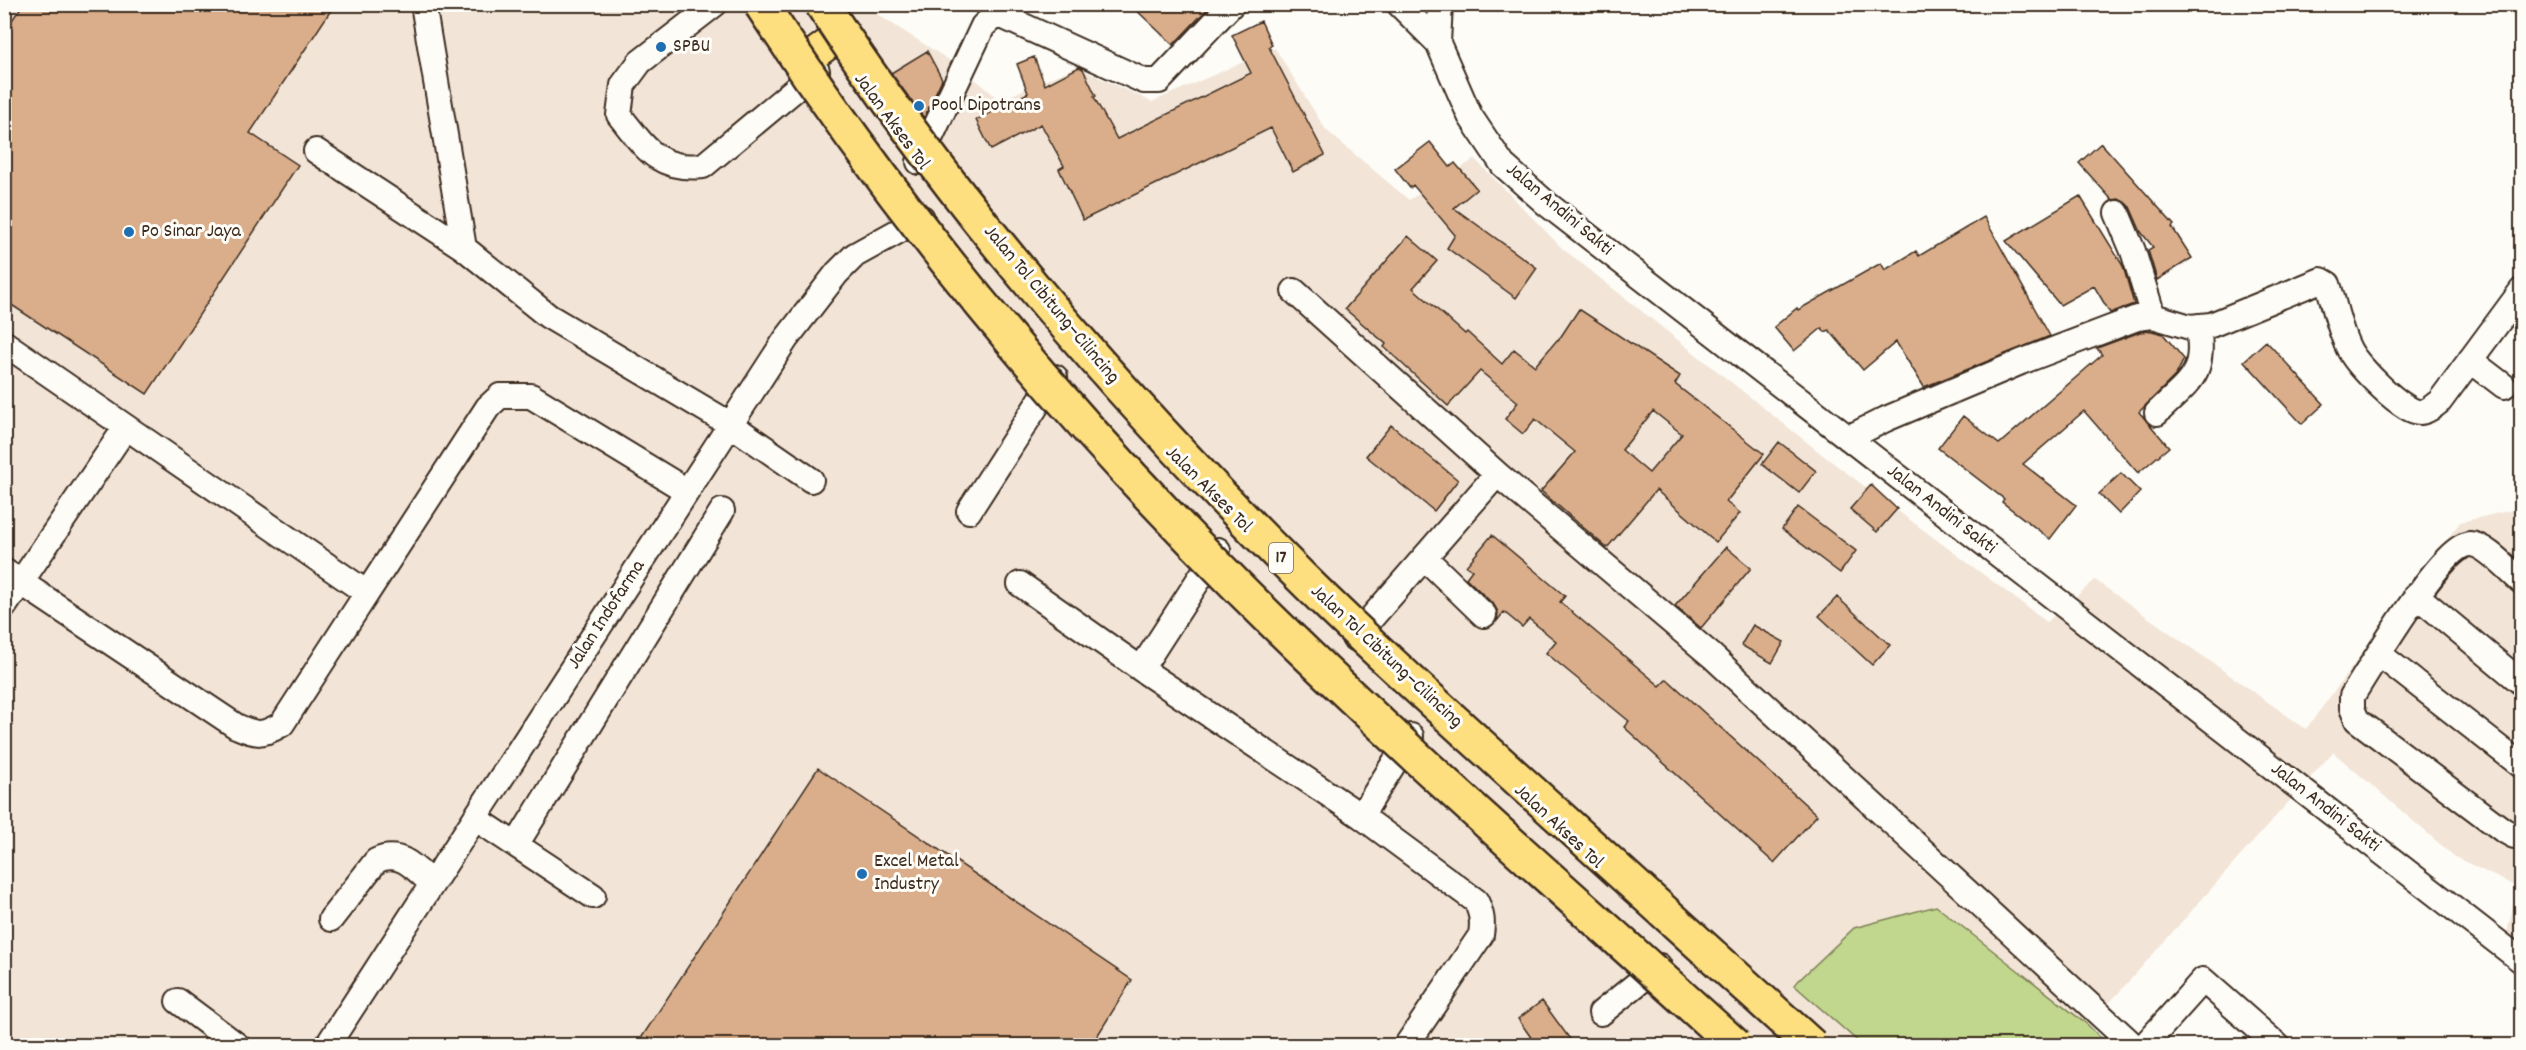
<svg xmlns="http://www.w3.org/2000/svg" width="2526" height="1050" font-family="Dekko,sans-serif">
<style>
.built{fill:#f2e5d7}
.green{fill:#c0d78d;stroke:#7e8056;stroke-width:1.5}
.building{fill:#daae8b;stroke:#3b2a1e;stroke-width:1.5;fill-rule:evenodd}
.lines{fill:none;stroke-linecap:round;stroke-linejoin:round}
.minor-casing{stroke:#3b2a1e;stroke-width:28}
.major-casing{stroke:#3b2a1e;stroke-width:34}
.minor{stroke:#fdfcf7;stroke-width:24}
.major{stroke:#fedf80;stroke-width:30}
.highway-bridge-casing{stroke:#3b2a1e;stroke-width:38;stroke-linecap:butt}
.highway-bridge{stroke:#fedf80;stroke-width:33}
.poi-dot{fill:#1f6fb2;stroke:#fdfcf7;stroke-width:2}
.labels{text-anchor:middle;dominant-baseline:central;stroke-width:6;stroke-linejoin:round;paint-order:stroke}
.shield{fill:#fdfcf7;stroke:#75695f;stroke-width:1.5}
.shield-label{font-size:18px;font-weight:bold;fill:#3b2a1e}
.poi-label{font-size:20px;fill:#3b2a1e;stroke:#fdfcf7;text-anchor:start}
.street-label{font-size:20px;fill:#3b2a1e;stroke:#fdfcf7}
</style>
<rect width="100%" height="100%" fill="#fdfcf7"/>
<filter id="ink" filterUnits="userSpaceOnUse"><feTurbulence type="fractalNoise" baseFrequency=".0167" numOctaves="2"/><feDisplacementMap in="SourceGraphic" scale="12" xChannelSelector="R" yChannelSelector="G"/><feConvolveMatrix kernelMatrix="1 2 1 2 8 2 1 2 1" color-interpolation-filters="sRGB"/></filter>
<g filter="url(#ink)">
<path class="built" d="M4 5H869L877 14 963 69 1000 100 1076 67 1152 102 1275 48 1326 130 1409 200 1475 159 1562 248 1828 459 2047 622 2095 580 2306 729 2460 522 2521 508V949L2506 938 2517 887 2455 857 2333 752 2089 1026 1936 906 1794 984 1862 1045H5Z"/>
<path class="green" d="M1936 906 2089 1026 2108 1045H1862L1794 985 1854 928Z"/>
<path class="building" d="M23 4H335L250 133 298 165 147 394 4 300V32Z
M1130 4H1212L1173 45Z
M1261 21 1272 45 1269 47 1325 155 1293 172 1271 128 1083 220 1059 169 1064 166 1041 124 991 150 976 120 1028 93 1017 64 1034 57 1045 85 1079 67 1083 69 1096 96 1094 97 1117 139 1251 73 1232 35Z
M927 51 942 79 924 118 891 73Z
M1430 142 1450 167 1455 163 1477 189 1454 208 1537 268 1516 298 1447 248 1455 235 1413 185 1410 188 1395 169Z
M2101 143 2174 225 2172 227 2192 258 2157 280 2148 250 2153 247 2141 232 2130 207 2119 199 2112 200 2079 163Z
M2080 196 2123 266 2134 304 2110 313 2094 286 2060 305 2006 241Z
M1984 217 2050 336 1924 387 1896 342 1863 370 1829 330 1825 332 1822 328 1794 351 1774 327 1797 308 1798 310 1881 263 1885 270 1916 251 1919 256Z
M1408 236 1437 261 1413 288 1465 334 1467 332 1502 364 1514 349 1535 366 1557 340 1558 341 1579 309 1680 376 1675 384 1764 454 1726 502 1740 513 1716 542 1656 490 1607 548 1541 491 1575 452 1535 419 1523 434 1505 419 1518 402 1480 371 1448 406 1384 347 1386 344 1345 309ZM1653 411 1682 434 1649 473 1622 450Z
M2152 331 2163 334 2184 359 2176 375 2139 412 2169 447 2138 473 2084 411 2023 464 2076 505 2050 539 2002 502 2004 499 1938 448 1963 416 1999 444 2102 355 2097 348 2140 332Z
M2266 341 2324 404 2302 424 2244 361Z
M1391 425 1458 480 1434 511 1366 456Z
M1779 442 1816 471 1799 493 1762 464Z
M2121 473 2140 492 2119 514 2099 494Z
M1871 485 1897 509 1877 532 1850 509Z
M1798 507 1856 551 1840 573 1782 529Z
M1492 535 1565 596 1560 602 1660 686 1667 679 1817 815 1774 863 1624 727 1629 721 1546 653 1556 641 1529 619 1522 627 1504 612 1497 621 1498 612 1494 605 1466 578 1472 570 1466 566Z
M1726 547 1751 568 1701 628 1675 606Z
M1837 597 1890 645 1872 665 1819 616Z
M1753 625 1784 642 1772 663 1741 645Z
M818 768 1132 980 1091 1046H636Z
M1542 1001 1575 1046H1537L1518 1019Z"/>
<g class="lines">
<defs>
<path id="minor" d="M423 4 464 248
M715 4 640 62 623 85 619 115C645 147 657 171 703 166L817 71
M1399 4 1438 43
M1440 4 1438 43 1470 116 1503 165 1547 204 2522 961
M316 151 464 248 548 316 730 424 811 480
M919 162 983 26 993 17H1004L1144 81H1159L1232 4
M2117 213 2133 251 2153 316
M1294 291 1497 474 1712 656 2134 1046
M4 343 367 593 488 407 500 396H531L687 491
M2470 360 2504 386
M2157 413C2190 380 2206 376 2198 326
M1848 438 1886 419 2021 362 2137 318 2153 316 2190 327 2211 325 2321 280 2328 284C2335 306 2339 331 2350 351 2358 366 2403 413 2420 412 2427 412 2435 405 2440 401L2522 290
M969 511 1055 377
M1426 559 1484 615
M4 571 236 726C257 735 262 736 282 724L367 593
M2522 582C2510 572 2485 544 2470 544 2442 544 2369 670 2352 696V708L2357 720 2503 830 2514 836 2522 835
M1020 584 1141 669 1361 816 1476 901C1482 914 1483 922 1481 935L1406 1046
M2416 595 2522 683
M4 607 126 427
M1354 638 1497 474
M2379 654 2522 766
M1141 669 1218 550
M1361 816 1411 736
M475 818 593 896
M516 845 722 511
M331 919 376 861C400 849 415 868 432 884
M178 1001 238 1046
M1601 1013 1659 966
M327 1046 786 339 837 273 855 255 922 218
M2144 1046 2203 980 2278 1046"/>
<path id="major" d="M809 58 832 41"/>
</defs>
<use href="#minor" class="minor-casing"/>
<use href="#major" class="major-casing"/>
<use href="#minor" class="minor"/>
<use href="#major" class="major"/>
<defs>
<path id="highway-bridge" d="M761 4C900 217 1064 414 1244 593 1402 750 1571 896 1736 1046
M822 4C953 204 1111 386 1279 555 1357 634 1440 708 1522 783 1618 870 1715 958 1812 1046"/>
</defs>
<use href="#highway-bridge" class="highway-bridge-casing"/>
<use href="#highway-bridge" class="highway-bridge"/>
</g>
</g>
<g class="poi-dot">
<circle cx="661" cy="47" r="6"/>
<circle cx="919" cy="106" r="6"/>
<circle cx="129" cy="232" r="6"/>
<circle cx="862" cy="874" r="6"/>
</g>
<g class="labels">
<rect class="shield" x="1269" y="543" width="24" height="30" rx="4.5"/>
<g class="shield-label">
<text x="1281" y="558">17</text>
</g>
<g class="poi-label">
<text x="673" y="47">SPBU</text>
<text x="931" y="106">Pool Dipotrans</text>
<text x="141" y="232">Po Sinar Jaya</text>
<text x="874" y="862">Excel Metal<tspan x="874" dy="23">Industry</tspan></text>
</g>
<g class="street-label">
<text transform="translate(891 122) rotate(54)">Jalan Akses Tol</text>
<text transform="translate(1559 210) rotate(40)">Jalan Andini Sakti</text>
<text transform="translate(1051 305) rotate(50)">Jalan Tol Cibitung–Cilincing</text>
<text transform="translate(1208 490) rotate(45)">Jalan Akses Tol</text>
<text transform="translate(1941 510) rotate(38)">Jalan Andini Sakti</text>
<text transform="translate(607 615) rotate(-57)">Jalan Indofarma</text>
<text transform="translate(1386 657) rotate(43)">Jalan Tol Cibitung–Cilincing</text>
<text transform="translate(2325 808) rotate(38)">Jalan Andini Sakti</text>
<text transform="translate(1558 827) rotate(43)">Jalan Akses Tol</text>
</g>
</g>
<rect width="2526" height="1050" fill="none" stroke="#fdfcf7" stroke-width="24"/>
<rect x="12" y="12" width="2502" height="1026" fill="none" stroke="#3b2a1e" stroke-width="2" filter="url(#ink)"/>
</svg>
